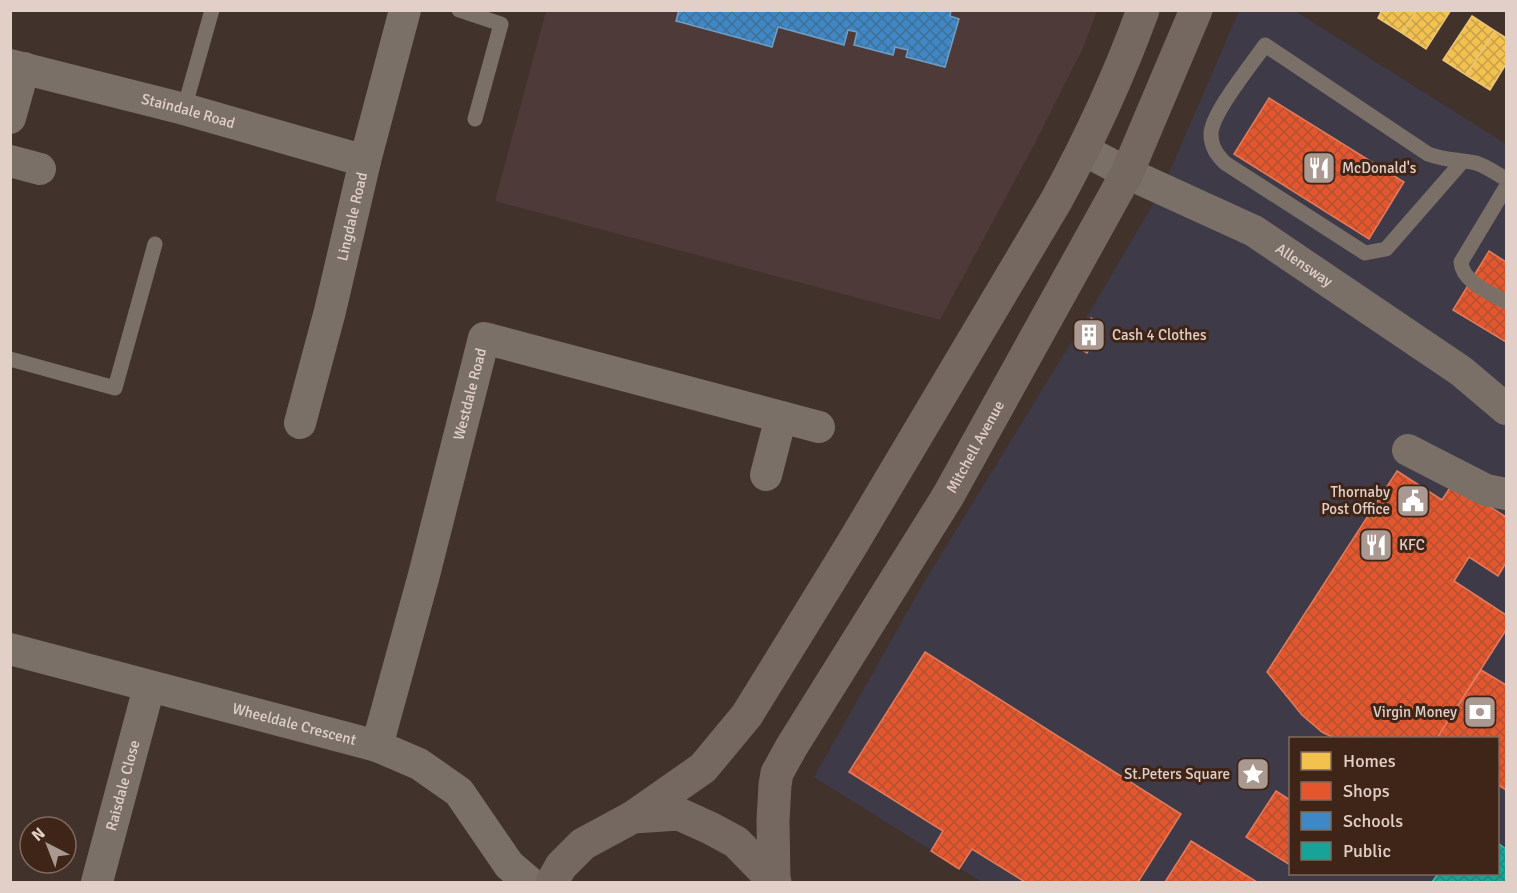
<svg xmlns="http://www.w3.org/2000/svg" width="1517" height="893" font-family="Signika,sans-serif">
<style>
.commercial{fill:#3e3a48;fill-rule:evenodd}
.education{fill:#4e3a38}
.homes{fill:url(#homes-cross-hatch);stroke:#edc673;stroke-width:1.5}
.shops{fill:url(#shops-cross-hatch);stroke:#e37b5c;stroke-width:1.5}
.schools{fill:url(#schools-cross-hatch);stroke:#709ec6;stroke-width:1.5}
.public{fill:url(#public-cross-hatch);stroke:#54b0a6;stroke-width:1.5}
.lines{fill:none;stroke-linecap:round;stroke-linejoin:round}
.lane{stroke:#7a7068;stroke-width:15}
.street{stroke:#7a7068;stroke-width:32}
.secondary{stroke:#756860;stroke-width:33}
.labels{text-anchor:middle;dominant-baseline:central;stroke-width:6;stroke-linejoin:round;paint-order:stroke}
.street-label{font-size:15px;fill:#e2d0c8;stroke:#3f2418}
.poi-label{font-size:15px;fill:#e2d0c8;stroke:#3f2418;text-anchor:start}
</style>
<defs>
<pattern id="homes-cross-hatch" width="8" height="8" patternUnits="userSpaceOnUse" patternTransform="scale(1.5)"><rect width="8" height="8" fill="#f2c14e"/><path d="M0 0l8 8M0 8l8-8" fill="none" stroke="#c6a04a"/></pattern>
<pattern id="shops-cross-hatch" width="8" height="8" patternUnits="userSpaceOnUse" patternTransform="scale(1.5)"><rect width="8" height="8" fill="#e4572e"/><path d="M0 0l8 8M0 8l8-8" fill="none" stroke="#b45032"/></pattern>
<pattern id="schools-cross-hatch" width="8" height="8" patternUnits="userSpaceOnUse" patternTransform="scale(1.5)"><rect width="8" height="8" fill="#3f88c5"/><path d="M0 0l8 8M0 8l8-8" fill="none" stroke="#416e95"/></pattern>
<pattern id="public-cross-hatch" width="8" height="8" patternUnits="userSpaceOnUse" patternTransform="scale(1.5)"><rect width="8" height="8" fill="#17a398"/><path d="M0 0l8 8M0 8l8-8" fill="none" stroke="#24857c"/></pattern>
</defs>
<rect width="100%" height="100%" fill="#41322b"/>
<path class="commercial" d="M1239 11H1295L1506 144V882H982L814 777 923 584 1089 313 1162 189ZM1290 738H1498V874H1290Z"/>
<path class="education" d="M546 11H1097L1083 48 1035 143 940 320 495 201Z"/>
<path class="homes" d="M1382 10H1417L1402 33 1378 18Z
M1417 10H1451L1426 49 1402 33Z
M1472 16 1495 31 1466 75 1443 60Z
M1495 31 1506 38V64L1490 90 1466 75Z"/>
<path class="shops" d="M1269 98 1404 182 1369 239 1234 154Z
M1489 251 1506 262V342L1453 310Z
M1091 318 1103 325 1087 353 1075 346Z
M1397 471 1442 500 1453 483 1506 517V563L1498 576 1469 557 1454 581 1506 615V630L1437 738H1334L1322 732 1302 715 1267 672Z
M925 652 1181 814 1138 882H1025L972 849 959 869 931 851 943 831 849 772Z
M1481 670 1506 685V790L1498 785V738H1437Z
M1276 791 1290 800V865L1246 837Z
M1191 841 1257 882H1165Z"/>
<path class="schools" d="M679 10H951L950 16 959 19 945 67 906 57 908 50 895 47 893 55 854 45 857 32 848 30 844 45 778 27 772 47 676 21Z"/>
<path class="public" d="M1498 843 1506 849V882H1432L1438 874H1498Z"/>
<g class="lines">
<path class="lane" d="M459 10 501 24 475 119
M184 109 212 10
M1462 162 1386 249 1365 253 1225 163C1217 155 1211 147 1211 134 1211 114 1252 64 1265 45L1428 154C1447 161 1458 159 1476 163 1486 166 1497 174 1506 179
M1506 187 1461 262C1462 282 1491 293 1506 302
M10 359 115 388 155 244"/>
<g class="street">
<path id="s1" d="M10 65 184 109 365 161"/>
<path d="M10 118 24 68"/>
<path id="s2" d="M1084 150 1127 173 1254 231 1461 371 1506 409"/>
<path d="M10 161 40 169"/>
<path id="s3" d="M300 423 330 311 365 161 405 10"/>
<path d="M1408 450 1486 490 1506 494"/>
<path d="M766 475 781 417"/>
<path id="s4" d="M10 649 377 746 419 764 459 792 509 865 529 882"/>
<path id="s5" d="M377 746 424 575 484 338 819 427"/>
<path id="s6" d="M97 882 149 687"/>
</g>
<g class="secondary">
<path d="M633 817 703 768 747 715 851 546 1056 201C1090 139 1119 76 1143 10"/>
<path id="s7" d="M774 881 773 820 775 785 777 773 792 746 948 496 1127 173 1196 10"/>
<path d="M552 882 561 866 583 844 633 817 679 814 710 828 736 842 775 882"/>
</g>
</g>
<defs>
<symbol id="restaurant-square" viewBox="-11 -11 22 22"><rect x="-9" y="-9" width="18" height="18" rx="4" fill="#aa9991" stroke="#3f2418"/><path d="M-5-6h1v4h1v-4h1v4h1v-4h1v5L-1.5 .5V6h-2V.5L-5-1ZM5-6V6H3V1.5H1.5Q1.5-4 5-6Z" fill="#fff"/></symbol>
<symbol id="building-square" viewBox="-11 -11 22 22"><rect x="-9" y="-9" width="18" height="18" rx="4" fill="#aa9991" stroke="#3f2418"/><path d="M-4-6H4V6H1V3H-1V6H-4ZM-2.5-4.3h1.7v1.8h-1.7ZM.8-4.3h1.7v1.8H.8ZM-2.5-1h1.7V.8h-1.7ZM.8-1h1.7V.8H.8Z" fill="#fff"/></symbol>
<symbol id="civic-square" viewBox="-11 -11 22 22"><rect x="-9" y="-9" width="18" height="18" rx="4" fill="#aa9991" stroke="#3f2418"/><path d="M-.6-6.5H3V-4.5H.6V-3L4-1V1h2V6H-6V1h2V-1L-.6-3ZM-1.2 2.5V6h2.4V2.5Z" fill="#fff"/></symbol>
<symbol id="bank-square" viewBox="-11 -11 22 22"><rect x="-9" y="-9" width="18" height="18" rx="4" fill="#aa9991" stroke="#3f2418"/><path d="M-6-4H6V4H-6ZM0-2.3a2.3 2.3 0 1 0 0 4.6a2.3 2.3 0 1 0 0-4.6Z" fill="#fff"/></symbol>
<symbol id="sight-square" viewBox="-11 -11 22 22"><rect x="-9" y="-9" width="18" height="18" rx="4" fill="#aa9991" stroke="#3f2418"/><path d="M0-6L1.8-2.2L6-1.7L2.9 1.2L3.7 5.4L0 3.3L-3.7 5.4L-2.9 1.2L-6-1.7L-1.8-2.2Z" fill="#fff"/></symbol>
</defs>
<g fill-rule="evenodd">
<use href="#restaurant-square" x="1300" y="149" width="38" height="38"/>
<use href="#building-square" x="1070" y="316" width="38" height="38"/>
<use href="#civic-square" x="1394" y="482" width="38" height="38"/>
<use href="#restaurant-square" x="1357" y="526" width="38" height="38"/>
<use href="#bank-square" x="1461" y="693" width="38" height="38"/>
<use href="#sight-square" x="1234" y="755" width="38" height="38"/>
</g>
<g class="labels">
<g class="street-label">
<text stroke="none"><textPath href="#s1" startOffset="184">Staindale Road</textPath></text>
<text stroke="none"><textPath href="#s3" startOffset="213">Lingdale Road</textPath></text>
<text stroke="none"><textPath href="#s2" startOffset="249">Allensway</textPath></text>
<text stroke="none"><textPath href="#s5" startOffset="364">Westdale Road</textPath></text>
<text stroke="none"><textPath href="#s7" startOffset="490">Mitchell Avenue</textPath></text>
<text stroke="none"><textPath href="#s4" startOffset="294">Wheeldale Crescent</textPath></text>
<text stroke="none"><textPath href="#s6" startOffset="100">Raisdale Close</textPath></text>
</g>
<g class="poi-label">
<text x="1342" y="168">McDonald's</text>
<text x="1112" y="335">Cash 4 Clothes</text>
<text x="1390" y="492" text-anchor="end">Thornaby<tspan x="1390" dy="17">Post Office</tspan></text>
<text x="1399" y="545">KFC</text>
<text x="1457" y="712" text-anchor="end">Virgin Money</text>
<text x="1230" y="774" text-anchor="end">St.Peters Square</text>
</g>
</g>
<rect width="1517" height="893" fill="none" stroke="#e2d0c8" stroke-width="24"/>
<rect x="1289" y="737" width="210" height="138" fill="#3f2418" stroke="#80695e" stroke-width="1.5"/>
<rect x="1301" y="752" width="30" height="18" fill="#f2c14e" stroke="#80695e" stroke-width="1.5"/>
<text x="1343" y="767" font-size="18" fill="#e2d0c8">Homes</text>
<rect x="1301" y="782" width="30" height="18" fill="#e4572e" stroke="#80695e" stroke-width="1.5"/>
<text x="1343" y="797" font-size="18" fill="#e2d0c8">Shops</text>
<rect x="1301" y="812" width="30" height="18" fill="#3f88c5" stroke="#80695e" stroke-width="1.5"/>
<text x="1343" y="827" font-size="18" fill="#e2d0c8">Schools</text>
<rect x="1301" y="842" width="30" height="18" fill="#17a398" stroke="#80695e" stroke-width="1.5"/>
<text x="1343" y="857" font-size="18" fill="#e2d0c8">Public</text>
<g transform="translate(48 845) rotate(318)"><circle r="28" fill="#3f2418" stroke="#80695e" stroke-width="1.5"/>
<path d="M0-4.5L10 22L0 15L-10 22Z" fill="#aa9991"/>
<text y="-9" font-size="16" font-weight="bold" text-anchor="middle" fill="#e2d0c8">N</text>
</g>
</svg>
